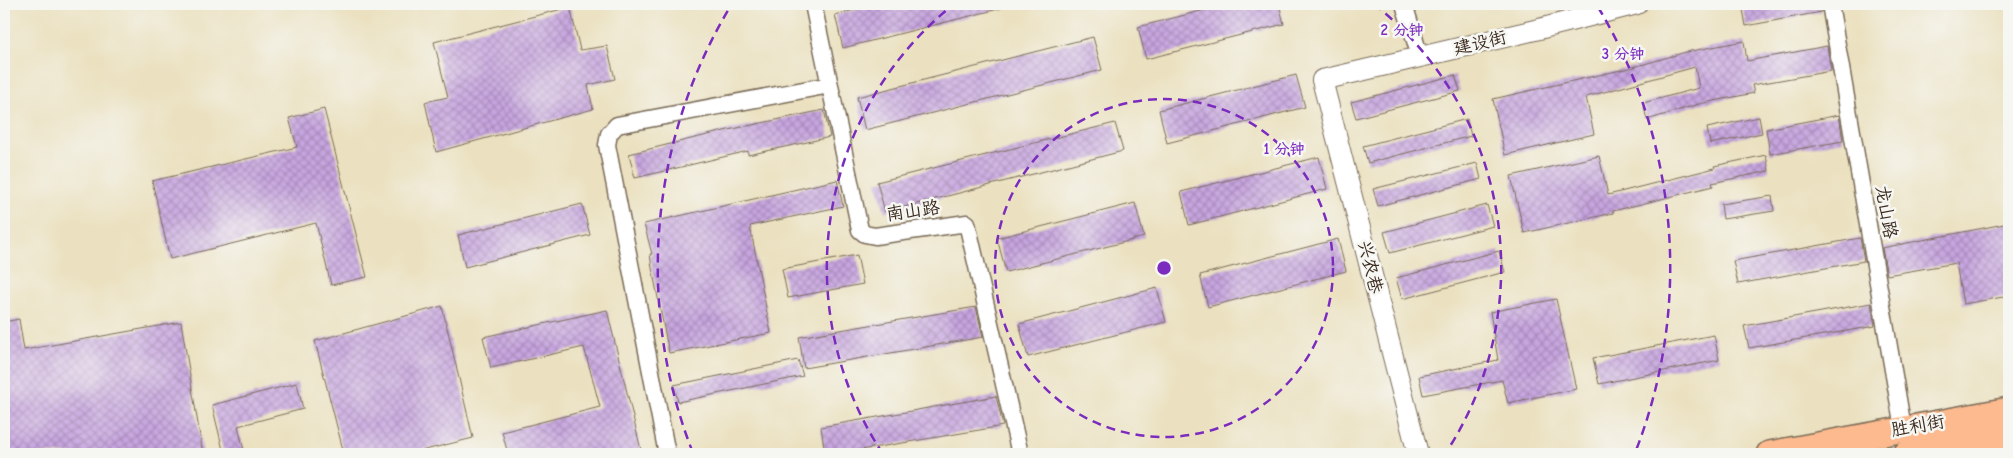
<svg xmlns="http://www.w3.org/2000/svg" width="2013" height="458" font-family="'Comic Neue','LXGW WenKai TC',sans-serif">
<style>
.building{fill:url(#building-cross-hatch)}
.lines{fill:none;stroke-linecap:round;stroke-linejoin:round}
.minor-casing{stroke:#796a57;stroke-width:19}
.tertiary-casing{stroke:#796a57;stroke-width:22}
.primary-casing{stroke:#796a57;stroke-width:28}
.minor{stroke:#fff;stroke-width:16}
.tertiary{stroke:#fff;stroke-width:20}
.primary{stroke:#fcba8e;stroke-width:25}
.ring{fill:none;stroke:#7b2cbf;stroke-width:2.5;stroke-dasharray:9 6}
.labels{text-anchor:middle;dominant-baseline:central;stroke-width:5;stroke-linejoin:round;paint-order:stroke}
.street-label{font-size:18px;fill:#3b2a1e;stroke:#f6f6f2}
.centre{fill:#7b2cbf;stroke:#f6f6f2;stroke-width:2.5}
.ring-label{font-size:15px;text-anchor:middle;font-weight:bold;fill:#7b2cbf;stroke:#f6f6f2;stroke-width:5;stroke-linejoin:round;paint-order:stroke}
</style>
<defs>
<pattern id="building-cross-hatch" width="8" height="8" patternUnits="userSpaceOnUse" patternTransform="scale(1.25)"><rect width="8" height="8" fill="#c7a5e0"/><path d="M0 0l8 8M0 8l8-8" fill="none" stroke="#a387b5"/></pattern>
</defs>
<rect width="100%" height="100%" fill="#f6f6f2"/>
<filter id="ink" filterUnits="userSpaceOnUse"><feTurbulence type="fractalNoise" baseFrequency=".02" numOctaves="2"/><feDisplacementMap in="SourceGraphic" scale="10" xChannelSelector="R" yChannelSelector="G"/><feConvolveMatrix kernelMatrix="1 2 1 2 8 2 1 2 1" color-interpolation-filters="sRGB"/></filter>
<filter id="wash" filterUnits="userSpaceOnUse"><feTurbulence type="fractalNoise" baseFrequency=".0096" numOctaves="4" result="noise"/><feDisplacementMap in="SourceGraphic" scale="20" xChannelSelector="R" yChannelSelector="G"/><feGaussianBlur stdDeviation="1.12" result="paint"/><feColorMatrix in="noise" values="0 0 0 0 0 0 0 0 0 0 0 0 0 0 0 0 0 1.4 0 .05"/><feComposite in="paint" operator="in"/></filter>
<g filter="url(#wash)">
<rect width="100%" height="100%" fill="#ebe1c0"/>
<g id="blocks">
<path class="building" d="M878 4H1002V8L843 48 835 15Z
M1228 4H1279L1284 24 1146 59 1138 27Z
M1742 4H1820L1821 12 1746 26Z
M570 7 580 50 607 46 615 79 588 85 593 109 436 152 425 102 448 97 434 42Z
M1093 37 1102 70 865 130 857 97Z
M1744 41 1747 61 1827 46 1831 71 1752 85 1754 93 1699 104 1647 120 1643 103 1699 88 1695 67 1586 97 1594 134 1505 155 1493 99 1634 67 1686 52Z
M1296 75 1305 107 1167 143 1159 110Z
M1455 75 1460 91 1356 118 1351 102Z
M324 109 367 277 331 285 316 223 170 259 152 181 297 147 289 118Z
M824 110 830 137 748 155V151L635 178 629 154 728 130Z
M1839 115 1843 141 1770 154 1766 129Z
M1759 117 1762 133 1710 144 1707 128Z
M1467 119 1471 136 1368 163 1363 146Z
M1115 123 1123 151 885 212 877 182Z
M1766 155 1769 171 1712 183 1713 186 1613 211V213L1524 233 1511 176 1599 156 1608 195 1715 168 1714 166Z
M1319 157 1327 189 1189 225 1181 192Z
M1477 163 1481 179 1378 206 1373 189Z
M837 180 843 206 750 226 771 333 669 353 652 268 650 254H652L644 224Z
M1772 196 1774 211 1723 219 1721 204Z
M1135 203 1144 237 1006 272 997 238Z
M582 204 590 235 465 267 458 235Z
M1487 205 1493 226 1390 253 1384 232Z
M2009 223V296L1963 304 1956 263 1887 275 1882 248Z
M1860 238 1864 261 1738 284 1733 261Z
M1338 239 1346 271 1208 307 1200 275Z
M1499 251 1505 272 1402 299 1396 278Z
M857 255 863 284 788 298 782 269Z
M1157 288 1166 322 1028 357 1019 324Z
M1556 299 1576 389 1508 403 1502 380 1423 395 1419 376 1498 360 1490 312Z
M1871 303 1875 326 1749 348 1744 326Z
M442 306 473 438 409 454H344L315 341Z
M976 307 983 337 804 368 799 337Z
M607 310 642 454H508L502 432 600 407 584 347 491 368 483 337Z
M19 319 24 350 181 322 203 454H4V322Z
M1714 335 1719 360 1599 384 1593 358Z
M798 360 803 376 678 402 674 385Z
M297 383 303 409 238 426 245 454H224L212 405Z
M996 396 1003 426 837 454H825L821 427Z"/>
</g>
</g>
<g filter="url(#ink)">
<use href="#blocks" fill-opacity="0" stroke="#796a57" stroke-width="1"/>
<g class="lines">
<defs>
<path id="minor" d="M813 4 860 230 865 234 875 236 967 223 1020 454
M1404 4 1420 57
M1830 4 1903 428
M667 454 607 145 609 134 617 125 830 85"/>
<path id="tertiary" d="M1418 454 1322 80 1535 30 1637 4"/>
<path id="primary" d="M1769 454 2009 410
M1906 454 2009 435"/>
</defs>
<use href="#minor" class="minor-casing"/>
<use href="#tertiary" class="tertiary-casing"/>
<use href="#primary" class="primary-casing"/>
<use href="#minor" class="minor"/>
<use href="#tertiary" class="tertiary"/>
<use href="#primary" class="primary"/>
</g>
</g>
<g class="ring">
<circle cx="1164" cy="268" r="169"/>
<path d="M883 454A337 337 0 0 1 954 4M1374 4A337 337 0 0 1 1445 454"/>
<path d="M693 453A506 506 0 0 1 730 7M1598 7A506 506 0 0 1 1635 453"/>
</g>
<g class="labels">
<g class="street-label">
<text transform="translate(1480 43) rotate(-13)">建设街</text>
<text transform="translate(913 211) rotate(-8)">南山路</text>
<text transform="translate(1886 212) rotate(80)">龙山路</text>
<text transform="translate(1370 267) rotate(76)">兴农巷</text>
<text transform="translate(1918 426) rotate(-10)">胜利街</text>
</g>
</g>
<circle cx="1164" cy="268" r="8" class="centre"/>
<g class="ring-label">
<text x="1402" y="35">2 分钟</text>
<text x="1623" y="59">3 分钟</text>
<text x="1284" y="154">1 分钟</text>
</g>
<rect width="2013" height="458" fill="none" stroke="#f6f6f2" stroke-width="20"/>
</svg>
